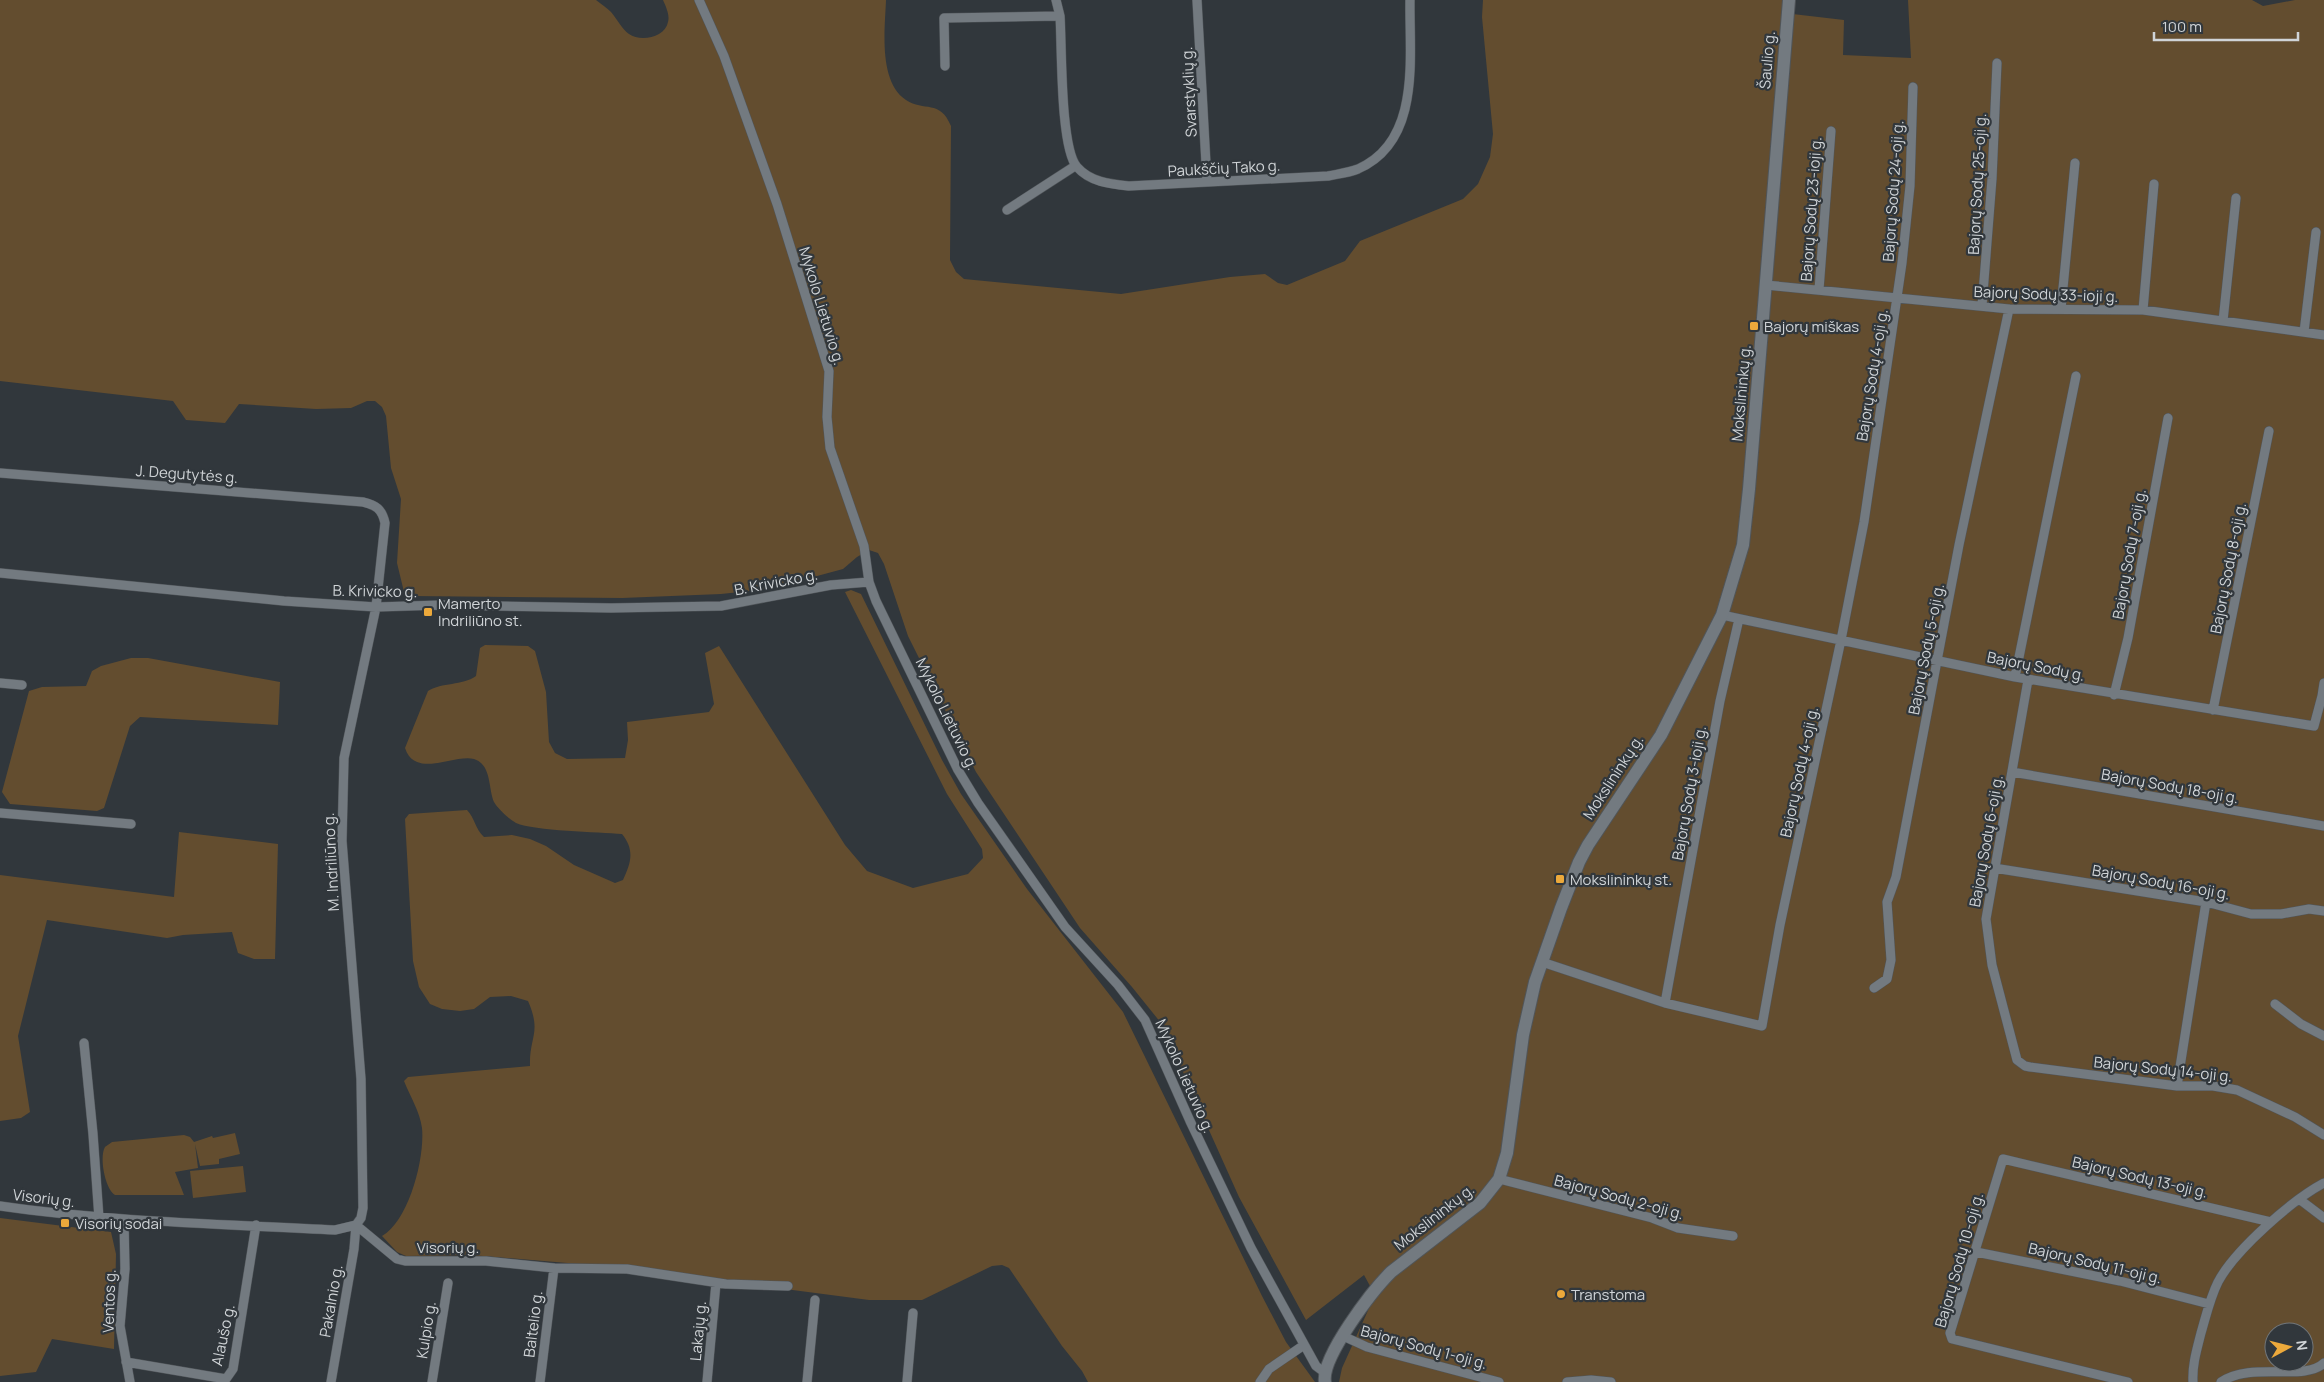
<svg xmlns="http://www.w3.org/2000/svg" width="2324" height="1382" font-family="Manrope,sans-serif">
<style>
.green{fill:#634d2f;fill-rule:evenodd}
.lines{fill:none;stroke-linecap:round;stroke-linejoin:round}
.street-casing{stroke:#505559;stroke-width:10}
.secondary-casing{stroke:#505559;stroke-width:14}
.street{stroke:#737a80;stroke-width:9}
.secondary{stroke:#737a80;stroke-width:12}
.poi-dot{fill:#eca93b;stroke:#31373c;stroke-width:2}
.labels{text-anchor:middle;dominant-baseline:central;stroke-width:4.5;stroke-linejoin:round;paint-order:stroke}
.street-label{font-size:15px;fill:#d0d4d7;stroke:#31373c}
.poi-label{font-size:15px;fill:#d0d4d7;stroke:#31373c;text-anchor:start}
</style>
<rect width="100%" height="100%" fill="#31373c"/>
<path class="green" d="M0 0H596C601 4 607 8 611 12 617 19 622 29 629 34 640 42 665 38 668 22 670 15 666 7 663 0H886C885 29 878 81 906 100 924 112 940 99 951 126L950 260 956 272 964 279 1121 294 1230 277 1265 274 1278 283 1287 285 1345 261 1360 241 1463 199 1478 184 1490 157 1493 134 1482 17 1483 0H1785L1784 13 1844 20 1843 55 1911 58 1908 0H2252L2263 6 2295 0H2324V1382H1339L1342 1368 1375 1295 1364 1275 1306 1320 1239 1197 1161 1023 1132 987 1080 928 976 772 908 636 884 564 878 553 869 550 857 557 843 569 769 589 721 594 622 598 411 596 404 592 397 563 401 499 391 468 386 416 382 407 375 401H367L351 408 316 409 239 404 225 423 186 420 173 401 0 381ZM2274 1332H2304V1362H2274Z
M851 590 861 594 942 760 961 794 1027 889 1123 1012 1262 1296 1286 1342 1315 1382H1088L1082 1371 1062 1346 1009 1268 1002 1265 992 1266 922 1300H869L615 1267 471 1255 406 1256 397 1252 382 1236C409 1221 425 1158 422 1128 420 1112 410 1096 404 1081L408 1077 530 1066C529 1037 542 1033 528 1001L511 996 490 997 474 1009 460 1011 442 1009 430 1004 419 987 413 961 405 819 409 814 467 810C475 818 475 829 484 837L512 835 530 839 546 846 574 865 615 883 623 880C631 863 635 850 622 834 599 832 534 831 516 823 509 819 498 809 494 802 488 788 492 765 474 759 454 754 415 779 405 748L428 691C442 682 462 686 476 676L480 648 485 645 528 646 535 651 546 692 549 742 555 753 567 759 625 758 628 740 627 722 709 712 714 704 705 653 719 646 845 845 867 871 913 888 968 874 983 858 982 849 947 794 845 592Z
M131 658H148L280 682 278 725 140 717 130 726 104 808 97 811 10 804 2 792 29 691 42 687 86 686 92 671 101 666Z
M179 832 278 844 275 959H254L238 953 232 932 183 935 167 938 47 920 18 1036 30 1112 21 1118 0 1121V875L174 897Z
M235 1133 240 1154 219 1159V1164L200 1166 195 1144 198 1168 175 1172 184 1195H115C105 1189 99 1157 105 1147 106 1146 111 1143 112 1142L184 1135 190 1137 194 1142 212 1136 213 1138Z
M243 1166 246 1192 193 1198 190 1171Z
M0 1218 111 1232 116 1254 114 1349 52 1339 36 1372 0 1376Z"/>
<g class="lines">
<defs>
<path id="street" d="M699 0 724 56 777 204 829 371 827 417 830 448 864 546 869 582 876 601 958 770 978 803 1065 927 1118 985 1145 1020 1190 1121 1251 1248 1316 1366 1324 1372
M1056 0 1060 16C1062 45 1060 148 1077 167 1090 182 1110 184 1129 186L1328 176C1337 174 1348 173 1358 169 1422 141 1409 57 1410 0
M1197 0 1207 182
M945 66 944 18 1060 16
M1007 210 1075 166
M1766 285 2009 309 2143 310 2324 335
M1819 290 1831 131
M1982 306 1992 179 1997 63
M2061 309 2075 163
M2143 310 2154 184
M2223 321 2236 198
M2304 332 2316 232
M0 473 363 502C376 505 382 509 385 523L376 607 344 758 342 841 361 1079 363 1208 361 1218 356 1225
M0 573 284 601 376 607 441 605 611 608 721 606 831 585 869 582
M1722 615 2015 677 2314 726 2322 696H2324
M2015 677 2076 376
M2028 680 1986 919 1992 965 2017 1060 2025 1066 2030 1067 2177 1086H2213L2237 1090 2295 1117 2324 1135
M0 683 22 685
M2114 695 2128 638 2168 418
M2322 696 2324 683
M2213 710 2269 431
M2012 772 2324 826
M0 813 131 824
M1994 868 2206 902 2251 914H2281L2309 909 2324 911
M1542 962 1665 1003 1762 1026 1780 925 1841 640 1864 522 1902 263 1910 186 1913 87
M1874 988 1887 979 1891 960 1887 902 1896 877 1959 545 2009 309
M1665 1003 1720 701 1739 619
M2275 1004 2301 1024 2324 1036
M84 1043 93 1134 99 1218
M2177 1086 2206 902
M1499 1179 1652 1218 1678 1228 1733 1236
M2299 1199 2324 1218
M0 1206C111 1222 223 1224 335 1230L356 1225
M124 1220 125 1269 120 1326 130 1382
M356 1225 397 1259 405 1261H486L554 1268 627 1269 726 1284 788 1286
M1976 1252 2120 1281 2209 1304
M1343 1336 1367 1347 1499 1382
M126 1362 226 1379 233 1369 256 1225
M331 1382 354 1249 356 1225
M432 1382 448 1283
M540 1382 554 1268
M707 1382 716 1283
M807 1382 815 1300
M907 1382 913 1313
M1260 1382 1269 1369 1304 1345
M1567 1382 1591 1380 1611 1382
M2128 1382 1952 1339 1950 1333 2003 1159 2271 1222
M2193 1382C2192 1365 2197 1349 2201 1333 2206 1316 2210 1298 2218 1282 2235 1250 2292 1200 2324 1183
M2221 1382C2252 1361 2304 1382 2324 1363"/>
<path id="secondary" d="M1325 1382C1321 1357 1373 1290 1391 1272L1480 1203 1499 1179 1507 1153 1523 1035 1535 982 1561 908 1579 862 1588 845 1661 735 1722 615 1743 545 1749 489 1789 0"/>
</defs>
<use href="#street" class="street-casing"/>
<use href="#secondary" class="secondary-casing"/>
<use href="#street" class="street"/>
<use href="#secondary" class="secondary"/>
</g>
<g class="poi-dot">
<rect x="1749" y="321" width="10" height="10" rx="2.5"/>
<rect x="423" y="607" width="10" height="10" rx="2.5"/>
<rect x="1555" y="874" width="10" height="10" rx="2.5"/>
<rect x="60" y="1218" width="10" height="10" rx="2.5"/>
<circle cx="1561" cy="1294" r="5"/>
</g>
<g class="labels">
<g class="street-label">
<text transform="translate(1767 60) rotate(-85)">Šaulio g.</text>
<text transform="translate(1189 92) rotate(-93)">Svarstyklių g.</text>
<text transform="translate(1224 168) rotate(-3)">Paukščių Tako g.</text>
<text transform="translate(1977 184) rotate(-87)">Bajorų Sodų 25-oji g.</text>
<text transform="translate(1893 191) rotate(-86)">Bajorų Sodų 24-oji g.</text>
<text transform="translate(1811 209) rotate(-86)">Bajorų Sodų 23-ioji g.</text>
<text transform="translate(2046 294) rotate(2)">Bajorų Sodų 33-ioji g.</text>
<text transform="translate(822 306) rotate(73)">Mykolo Lietuvio g.</text>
<text transform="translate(1872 375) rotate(-81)">Bajorų Sodų 4-oji g.</text>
<text transform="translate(1741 393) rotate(-85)">Mokslininkų g.</text>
<text transform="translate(187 474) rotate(4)">J. Degutytės g.</text>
<text transform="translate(2129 554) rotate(-80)">Bajorų Sodų 7-oji g.</text>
<text transform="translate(2228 568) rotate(-79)">Bajorų Sodų 8-oji g.</text>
<text transform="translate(776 582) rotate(-11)">B. Krivicko g.</text>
<text transform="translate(375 591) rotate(1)">B. Krivicko g.</text>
<text transform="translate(1926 649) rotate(-79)">Bajorų Sodų 5-oji g.</text>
<text transform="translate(2036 666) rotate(11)">Bajorų Sodų g.</text>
<text transform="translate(947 714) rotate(64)">Mykolo Lietuvio g.</text>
<text transform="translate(1799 772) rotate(-78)">Bajorų Sodų 4-oji g.</text>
<text transform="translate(1613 777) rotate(-57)">Mokslininkų g.</text>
<text transform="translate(2170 786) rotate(10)">Bajorų Sodų 18-oji g.</text>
<text transform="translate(1689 793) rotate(-80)">Bajorų Sodų 3-ioji g.</text>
<text transform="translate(1986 841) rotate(-80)">Bajorų Sodų 6-oji g.</text>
<text transform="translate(331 862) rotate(-93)">M. Indriliūno g.</text>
<text transform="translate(2161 882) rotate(10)">Bajorų Sodų 16-oji g.</text>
<text transform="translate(2163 1069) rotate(6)">Bajorų Sodų 14-oji g.</text>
<text transform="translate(1185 1076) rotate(66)">Mykolo Lietuvio g.</text>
<text transform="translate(2140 1177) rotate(13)">Bajorų Sodų 13-oji g.</text>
<text transform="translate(1619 1197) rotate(15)">Bajorų Sodų 2-oji g.</text>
<text transform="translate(44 1198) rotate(7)">Visorių g.</text>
<text transform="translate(1434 1217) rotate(-38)">Mokslininkų g.</text>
<text x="448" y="1247">Visorių g.</text>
<text transform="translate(1959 1260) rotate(-74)">Bajorų Sodų 10-oji g.</text>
<text transform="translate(2095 1263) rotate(13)">Bajorų Sodų 11-oji g.</text>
<text transform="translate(109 1301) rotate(-88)">Ventos g.</text>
<text transform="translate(331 1301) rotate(-80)">Pakalnio g.</text>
<text transform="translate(533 1324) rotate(-83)">Baltelio g.</text>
<text transform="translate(426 1330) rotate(-81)">Kulpio g.</text>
<text transform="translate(698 1331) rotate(-85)">Lakajų g.</text>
<text transform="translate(223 1335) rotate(-78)">Alaušo g.</text>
<text transform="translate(1424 1347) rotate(15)">Bajorų Sodų 1-oji g.</text>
</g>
<g class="poi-label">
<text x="1764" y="326">Bajorų miškas</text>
<text x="438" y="603">Mamerto<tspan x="438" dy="17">Indriliūno st.</tspan></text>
<text x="1570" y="879">Mokslininkų st.</text>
<text x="75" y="1223">Visorių sodai</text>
<text x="1571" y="1294">Transtoma</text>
</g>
</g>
<g transform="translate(2289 1347) rotate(83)"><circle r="24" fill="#31373c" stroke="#71767a"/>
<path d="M0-4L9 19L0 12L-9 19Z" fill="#eca93b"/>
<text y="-8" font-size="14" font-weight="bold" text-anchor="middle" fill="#d0d4d7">N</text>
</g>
<path d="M2154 32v8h144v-8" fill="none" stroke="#d0d4d7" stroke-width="2.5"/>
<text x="2162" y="32" font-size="15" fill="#d0d4d7" stroke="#31373c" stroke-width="4" paint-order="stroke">100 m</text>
</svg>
